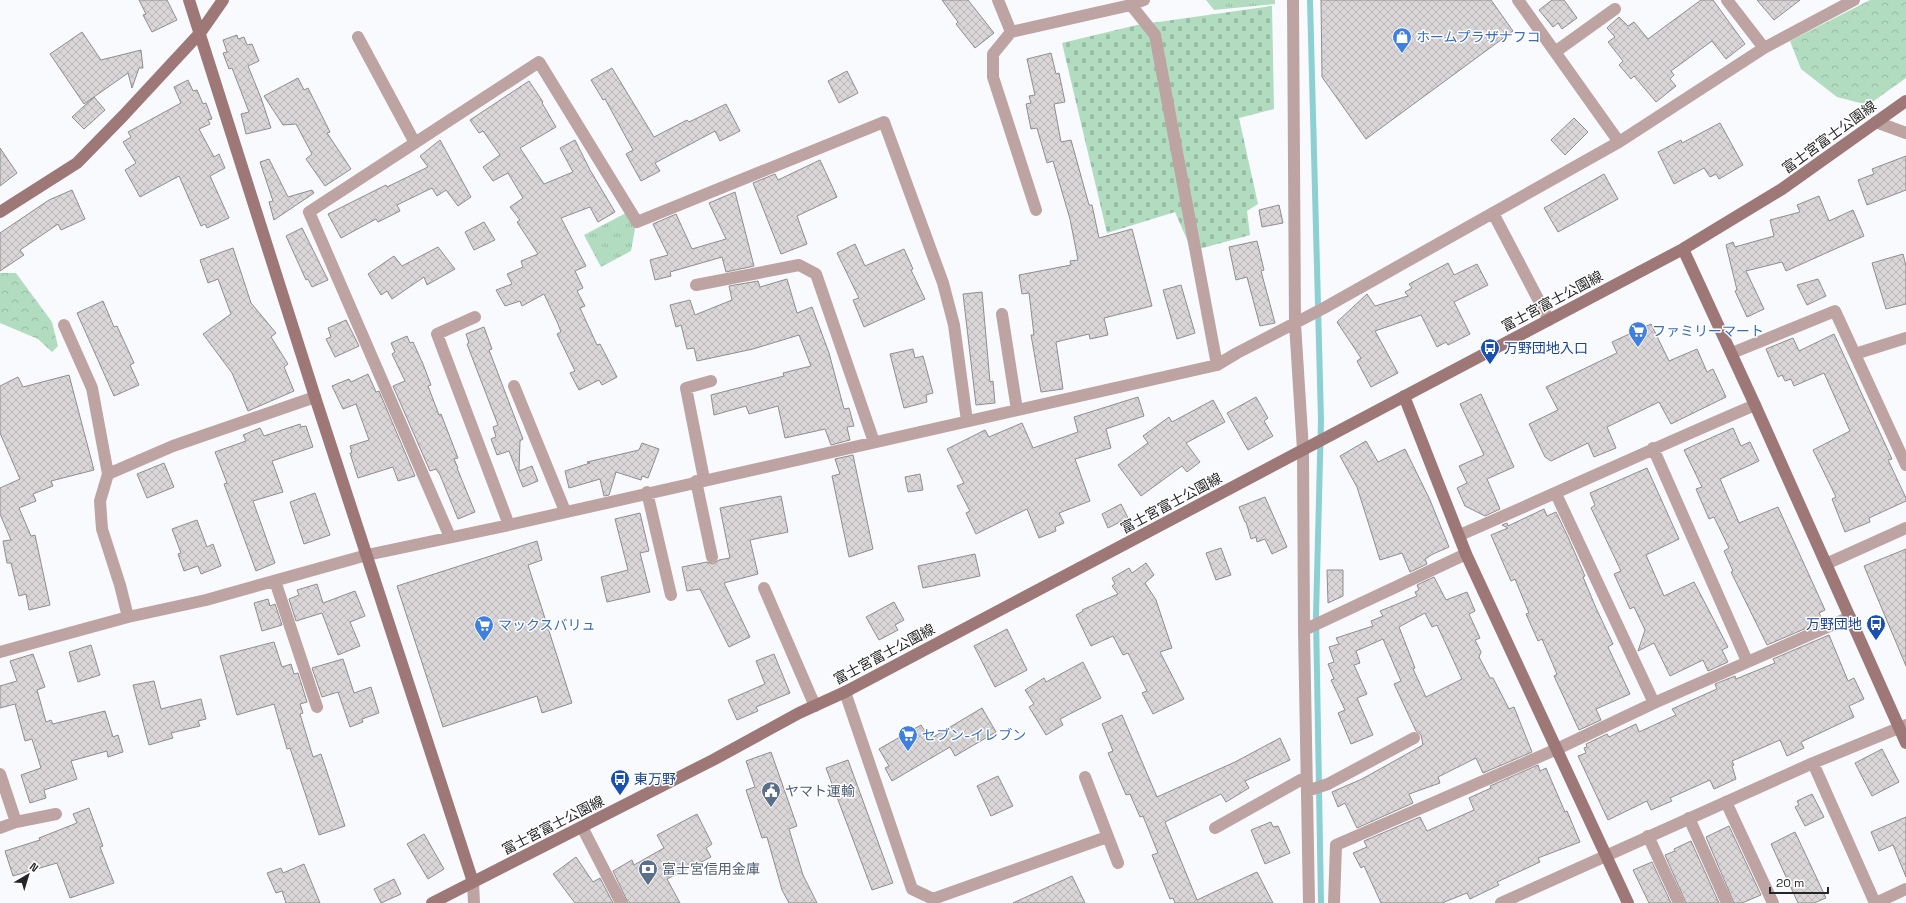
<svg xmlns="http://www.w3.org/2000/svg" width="1906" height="903" font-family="'Space Grotesk','Noto Sans JP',sans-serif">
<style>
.grass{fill:url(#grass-tufts)}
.forest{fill:url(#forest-crowns)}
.cemetery{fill:url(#cemetery-stones)}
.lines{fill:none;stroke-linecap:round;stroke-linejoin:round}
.stream{stroke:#8cd0d3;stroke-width:6}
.building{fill:url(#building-cross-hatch);stroke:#908d8f;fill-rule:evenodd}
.lane{stroke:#bda3a1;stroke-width:12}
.street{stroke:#bda3a1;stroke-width:12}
.secondary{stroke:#9d7877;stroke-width:12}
.labels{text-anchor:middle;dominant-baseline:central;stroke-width:3;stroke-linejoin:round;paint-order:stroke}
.shop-label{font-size:14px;fill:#366cbe;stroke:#fff;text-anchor:start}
.street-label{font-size:14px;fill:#252527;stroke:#fff}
.transit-label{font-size:14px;fill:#164399;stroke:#fff;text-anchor:start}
.service-label{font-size:14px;fill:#4e5e75;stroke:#fff;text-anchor:start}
</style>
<defs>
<pattern id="grass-tufts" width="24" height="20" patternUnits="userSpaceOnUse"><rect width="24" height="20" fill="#b1dcbf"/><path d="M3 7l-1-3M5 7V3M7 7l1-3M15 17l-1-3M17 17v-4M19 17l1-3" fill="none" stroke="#98bda4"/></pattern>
<pattern id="forest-crowns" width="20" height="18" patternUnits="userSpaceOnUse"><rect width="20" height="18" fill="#b1dcbf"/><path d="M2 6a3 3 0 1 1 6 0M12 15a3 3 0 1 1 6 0" fill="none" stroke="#98bda4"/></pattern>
<pattern id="cemetery-stones" width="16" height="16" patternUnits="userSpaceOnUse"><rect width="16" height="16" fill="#b1dcbf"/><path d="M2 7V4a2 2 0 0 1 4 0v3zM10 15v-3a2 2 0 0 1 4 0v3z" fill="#98bda4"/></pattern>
<pattern id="building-cross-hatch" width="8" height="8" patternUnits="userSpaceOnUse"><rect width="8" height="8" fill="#dad6d8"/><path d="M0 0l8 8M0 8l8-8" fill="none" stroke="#bbb8b9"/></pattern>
</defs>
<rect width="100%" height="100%" fill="#f9fafe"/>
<path class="grass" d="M1206 0H1275V4L1214 10Z
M626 213 635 229 631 251 601 267 584 235Z"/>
<path class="forest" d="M1870 0H1906V78L1868 105 1837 97 1801 69 1790 41Z
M0 273H16L52 322 58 346 52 352 38 339 0 323Z"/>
<path class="cemetery" d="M1272 6 1274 109 1239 118 1258 204 1247 211 1250 235 1192 251 1175 212 1107 233 1062 43 1137 25Z"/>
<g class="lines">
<path class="stream" d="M1310 0 1321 420 1316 616 1321 903"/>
</g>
<path class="building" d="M139 0H167L177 20 152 32 143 15 146 14Z
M942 0H968L994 33 975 48 956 24 958 22Z
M1321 0H1491L1513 31 1366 139 1322 77Z
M1552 0H1564L1577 18 1562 29 1558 23 1553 27 1539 10Z
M1701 0H1713L1745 44 1726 59 1712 41 1671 71 1674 75 1670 79 1676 86 1656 102 1634 76 1631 79 1619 65 1623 61 1608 42 1615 37 1607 28 1619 17 1628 26 1634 22 1648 39Z
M1757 0H1800L1774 20Z
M82 32 101 60 141 50 143 68H139L132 88 128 73 84 104 50 54Z
M237 35 238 39 244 37 247 45 252 44 259 61 248 66 261 98 271 128 246 134 241 114 249 112 232 68 229 69 223 53 227 52 223 40Z
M1051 53 1056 74 1059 73 1065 102 1054 104 1061 142 1071 140 1089 205H1092L1099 238 1132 229 1152 306 1104 318 1108 335 1090 339 1089 334 1056 342 1063 389 1041 392 1031 335H1034L1029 293 1022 294 1019 275 1071 265 1070 261 1078 260 1070 219 1053 161 1047 163 1037 128 1031 129 1026 104 1031 103 1029 96 1035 95 1027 59Z
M612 68 654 137 687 120 689 122 726 104 740 131 720 141 715 131 655 163 660 171 641 181 626 154 633 150 605 99 603 100 591 80Z
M847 71 858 93 839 103 828 81Z
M298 78 304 90 308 88 330 132 327 133 351 169 325 186 306 159 312 154 296 124 283 125 264 96Z
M188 80 193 91 197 90 203 104 206 103 212 119 208 120 210 124 199 129 214 157 219 154 225 168 210 176 229 218 207 228 205 224 201 226 179 176 140 197 125 170 136 163 123 142 131 137 128 132 181 103 174 87Z
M529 81 543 102 542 103 556 127 520 148 544 184 573 172 560 148 575 140 590 170 615 212 598 222 590 207 561 218 586 266 575 271 583 288 577 291 585 306 580 308 597 345 600 344 617 377 602 385 599 380 579 390 570 373 575 371 557 334 561 332 558 324 544 294 522 306 520 301 505 306 496 290 512 284 507 274 523 267 521 261 538 254 517 222 520 220 510 207 523 198 508 173 493 181 483 167 500 155 483 131 479 133 470 120Z
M94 97 105 110 84 129 72 117Z
M1574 118 1588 132 1565 155 1551 140Z
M1720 123 1743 165 1719 179 1716 174 1710 177 1704 168 1674 184 1658 152 1681 140 1682 143Z
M440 140 471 197 458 206 446 190 437 196 432 188 397 205 400 211 378 222 376 219 341 238 328 214 386 185 387 187 428 167 420 156Z
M0 148 17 173 0 186Z
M1906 156V190L1867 205 1858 180 1874 174 1872 169Z
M269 159 288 197 312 190 314 193 274 220 269 202 273 201 260 162Z
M820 160 837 197 797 216 807 244 781 254 753 183 775 174 778 180Z
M1604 174 1618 199 1558 232 1544 208Z
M72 190 85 219 61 230 58 224 20 250 24 255 0 271V233L49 200Z
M735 192 754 266 726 272 722 257 670 272 671 276 655 280 650 260 668 255 653 224 676 214 692 249 726 239 709 203Z
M1819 196 1829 221 1853 210 1864 236 1786 271 1782 262 1746 271 1764 309 1747 317 1735 291 1737 290 1726 245 1733 242 1735 247 1774 236 1770 220 1800 212 1797 205Z
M1279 205 1283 223 1262 227 1259 210Z
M484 222 495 240 474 250 465 232Z
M302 228 328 280 312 287 308 279 306 280 286 236Z
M1257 241 1264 270 1261 271 1275 323 1260 326 1247 277 1236 280 1229 247Z
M855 244 865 266 904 249 913 269 911 270 925 299 864 327 853 300 859 298 837 253Z
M438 247 455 269 427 285 424 277 392 299 387 291 381 295 368 274 394 256 402 266Z
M233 248 251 303 276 333 271 337 288 364 284 367 294 391 248 411 232 373 203 334 231 314 218 279 208 283 200 260Z
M1903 254 1906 266V304L1886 309 1872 263Z
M1448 263 1454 275 1477 264 1488 285 1454 302 1470 334 1448 345 1446 342 1437 347 1421 315 1375 331 1398 373 1371 387 1357 361 1361 358 1337 322 1367 294 1375 306 1408 296 1405 292 1412 288 1409 284Z
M787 279 797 313 812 307 829 353 844 409 849 408 854 426 847 427 850 440 831 445 825 429 785 438 778 406 749 414 746 406 714 415 711 395 784 376 783 373 811 366 799 335 753 349 697 361 694 348 687 349 681 325 676 327 670 305 690 300 695 315 732 300 729 286 758 281 760 287Z
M1818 279 1826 296 1807 305 1797 285Z
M1181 285 1195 333 1177 339 1163 290Z
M982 292 990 382 993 381 995 403 976 405 963 294Z
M103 301 114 327 117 326 134 363 130 365 139 385 114 396 77 313Z
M346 320 359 346 335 357 326 339 331 337 328 328Z
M1651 324 1669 361 1697 349 1707 372 1713 369 1726 397 1671 424 1659 402 1607 427 1616 448 1594 457 1588 443 1551 461 1545 457 1529 424 1558 410 1546 387 1617 353 1612 342Z
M484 327 492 349 489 350 523 439 520 441 519 471 532 466 538 481 523 487 509 451 497 455 491 439 496 437 493 427 498 425 467 344 469 343 466 334Z
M1834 334 1892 459 1888 460 1906 498V501L1869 518 1870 522 1845 532 1832 499 1836 497 1813 450 1850 431 1824 373 1794 386 1791 379 1785 381 1782 375 1778 377 1766 349 1793 338 1799 351Z
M407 336 410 343 413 342 423 364 431 385 428 386 439 415 441 414 458 458 454 459 458 468H457L475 512 458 519 440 475 436 469 430 471 393 386 405 381 392 354 395 352 391 343Z
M913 349 915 358 923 356 933 393 926 395 927 402 904 408 890 354Z
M368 374 376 392 379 391 415 476 398 481 393 467 358 478 350 453H352L350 446 369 440 356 404 343 409 332 386 349 379 351 382Z
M69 375 94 470 51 481 53 486 33 494 36 501 19 508 31 536 35 535 50 605 29 610 26 594 19 596 11 563H7L3 541 11 540 0 514V488L20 479 0 433V386L18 377 23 387Z
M1481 394 1514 467 1487 479 1500 509 1485 516 1465 506 1457 488 1467 483 1459 466 1484 455 1460 404Z
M1138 397 1144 416 1106 429 1111 448 1075 459 1090 501 1059 513 1064 523 1055 527 1056 531 1039 538 1027 509 976 534 966 513 970 511 957 486 964 483 947 449 985 430 989 437 1022 423 1033 448 1078 432 1074 417Z
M1256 397 1268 418 1264 421 1273 436 1248 450 1227 413Z
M1213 400 1225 422 1186 443 1200 462 1187 472 1182 466 1141 496 1118 465 1148 443 1143 436 1169 417 1172 422Z
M300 424 301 427 306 426 313 447 272 461 283 492 253 501 275 563 256 571 224 484 227 483 215 452 246 441 243 435 260 428 264 436Z
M1733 428 1741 446 1750 442 1759 461 1720 479 1739 523 1778 507 1825 610 1819 613 1823 621 1767 645 1731 572 1733 571 1724 551 1729 548 1714 517 1709 519 1696 489 1702 487 1684 450Z
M1366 441 1378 462 1405 449 1430 500 1449 547 1433 554 1425 559 1427 564 1410 572 1402 553 1380 560 1357 487 1340 456Z
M642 443 659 449 648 478 642 476 641 480 616 472 609 495 604 496 600 479 569 488 565 471 590 463 587 462 639 450Z
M853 455 873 549 849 557 832 476 840 474 835 459Z
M164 463 174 487 147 498 137 474Z
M1647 468 1679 539 1646 555 1664 596 1694 582 1728 647 1722 650 1728 662 1708 671 1703 660 1670 676 1654 643 1638 651 1645 630 1634 607 1630 609 1614 574 1621 571 1591 508 1595 505 1590 493Z
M920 474 923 490 908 492 905 477Z
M315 493 330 535 304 544 290 502Z
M781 496 788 532 750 540 758 574 724 583 750 637 729 647 700 589 687 591 682 567 707 562 713 564 719 560 730 558 720 508Z
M1265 497 1287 547 1272 554 1265 539 1257 542 1256 537 1251 539 1246 522H1245L1239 507Z
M1121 504 1128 518 1108 528 1102 514Z
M1544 509 1547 516 1556 512 1568 537 1585 576 1583 577 1596 608 1613 644 1608 647 1630 694 1596 709 1601 720 1579 730 1554 676 1557 674 1542 639 1538 641 1526 614 1529 613 1515 579 1511 581 1491 535 1508 528 1502 525 1507 523 1508 526Z
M640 513 649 551 640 553 650 592 607 602 601 577 628 570 615 519Z
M197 520 207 547 213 544 221 566 201 574 198 566 184 571 178 554 181 553 172 529Z
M537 541 542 560 528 565 572 703 542 713 537 696 443 727 397 586Z
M1221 548 1231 575 1216 580 1206 553Z
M1906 549V666L1864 566Z
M975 554 980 576 923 588 918 566Z
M1146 563 1154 575 1145 583 1156 600 1172 648 1160 652 1184 699 1153 714 1142 693 1147 691 1128 653 1123 655 1113 636 1091 646 1076 615 1083 611 1082 610 1118 594 1112 586 1115 584 1112 578 1129 568 1132 573Z
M1327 570H1343V596L1328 603Z
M1434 577 1446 600 1467 592 1475 611 1469 614 1480 638 1475 640 1481 652 1479 657 1490 678H1493L1509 709 1514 707 1532 752 1483 773 1476 758 1438 777 1440 783 1409 794 1413 803 1357 828 1345 803 1338 807 1332 792 1362 779 1423 745 1421 735 1416 731 1394 684 1401 681 1383 639 1356 651 1360 663 1354 665 1367 694 1357 698 1373 735 1351 744 1338 713 1345 710 1331 680 1334 679 1328 664 1334 662 1329 647 1339 644 1336 638 1373 626 1371 621 1383 616 1380 611 1417 596 1415 592 1419 590 1417 585ZM1425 613 1432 627 1437 625 1462 679 1426 697 1413 669 1415 668 1399 627Z
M317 584 323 603 355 591 365 616 350 622 360 646 338 655 322 613 296 621 289 599 299 595 297 590Z
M268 599 270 606 275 604 282 625 262 631 254 603Z
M894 602 904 620 895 625 898 630 879 640 866 617Z
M1007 629 1027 670 995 687 974 646Z
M1829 635 1848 681 1854 678 1864 699 1849 706 1854 717 1801 742 1804 748 1787 756 1780 740 1732 761 1734 765 1732 766 1736 779 1714 789 1710 780 1670 798 1672 801 1651 810 1647 801 1608 820 1578 756 1586 753 1584 748 1587 747 1586 744 1607 734 1609 737 1636 724 1639 732 1676 715 1672 709 1717 689 1715 684 1735 676 1736 679 1775 663 1773 659Z
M274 642 282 667 291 664 294 674 298 673 307 702 300 704 303 713 300 714 313 757 321 754 345 826 319 835 290 748 287 749 274 704 237 715 220 656Z
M91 645 100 675 78 682 69 652Z
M33 654 45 687 37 690 46 722 51 720 53 724 105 711 113 737 118 735 123 752 108 757 107 751 71 761 77 779 44 790 46 798 30 803 21 775 41 768 32 739 25 741 15 704 0 708V686L17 681 10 661Z
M774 654 790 693 756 707 758 711 737 720 728 700 765 684 756 661Z
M343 659 354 693 371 687 379 713 362 719 363 722 350 727 338 692 322 697 312 668Z
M1083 662 1101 698 1060 719 1063 725 1046 735 1029 707 1034 704 1025 690 1044 678 1046 682Z
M154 681 161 709 201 699 206 719 198 721 200 726 171 733 173 738 149 745 133 685Z
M982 708 996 732 955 756 950 747 892 781 885 768 889 766 879 749 921 725 930 739Z
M1122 715 1157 797 1235 762 1280 738 1290 760 1245 781 1249 788 1226 802 1221 794 1165 822 1197 900 1257 872 1273 903H1175L1173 898 1170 899 1152 855 1158 853 1143 816 1140 817 1130 794 1126 795 1108 753 1113 751 1102 724Z
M1882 749 1899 782 1872 796 1855 763Z
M771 752 797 826 789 829 803 875 817 903H789L782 890 767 837 762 838 746 790 755 787 746 761Z
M848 760 893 883 872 890 826 768Z
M1538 765 1540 771 1546 768 1565 812 1567 811 1580 842 1538 858 1540 862 1497 882 1499 885 1470 899 1467 893 1442 903H1381L1364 866 1361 868 1353 853 1367 847 1364 841 1420 817 1427 831 1474 810 1469 798 1491 788 1490 786Z
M998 776 1013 806 991 816 977 786Z
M1812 794 1824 817 1805 826 1795 807 1799 805 1797 801Z
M89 808 103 846 100 847 114 883 70 898 57 863 13 876 5 851 40 840 39 838 77 823 73 814Z
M697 814 712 844 706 848 711 857 667 879 680 903H628L613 871 632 860 634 865 664 848 657 835Z
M1906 817V877L1893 845 1879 851 1871 832Z
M1271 822 1273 827 1278 826 1290 853 1265 864 1251 830Z
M1729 826 1761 895 1742 903H1734L1706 837Z
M1795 832 1826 898 1814 903H1798L1771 844Z
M424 834 444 869 428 879 407 844Z
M1691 841 1719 903H1686L1665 855 1675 851 1674 849Z
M576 857 593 882 600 878 613 903H575L553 874Z
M1652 862 1671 903H1649L1633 870Z
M304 864 320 903H286L282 891 276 893 267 873 281 868 283 873Z
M1072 876 1085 903H1013Z
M394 879 401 894 381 903 374 889Z"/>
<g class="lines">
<path class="lane" d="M1726 802 1773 903
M1689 818 1727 903
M1648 836 1679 903"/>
<path class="street" d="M998 0 1011 32 993 54V77L1036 210
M1293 0 1295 324 1303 450 1304 630 1309 903
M1518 0 1619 142
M1727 0 1764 48
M1131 5 1155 35 1217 365
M1011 32 1131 5 1144 0
M358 37 415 143
M1555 52 1615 9
M1876 122 1906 133
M1493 213 1549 320
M696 285 799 265 816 274 874 442
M1002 314 1017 410
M475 317 437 334 509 525
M64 325 92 388 108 474 100 501 102 529 120 585 128 617
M1732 353 1835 311 1906 465
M1855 354 1906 338
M514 386 565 511
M1653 448 1747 661
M108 474 173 446 315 397
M704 479 686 388 711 381
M696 481 712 557
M647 492 671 595
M1556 494 1654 703
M1460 535C1559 492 1656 447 1755 405
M450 537 309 212 539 62 637 222 884 122 943 283 954 325 967 421
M1826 564 1906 528
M275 581 317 707
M764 588 815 706
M1304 630 1466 554
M0 652 128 617 206 600 367 555 509 525 1217 365 1237 353 1324 308 1619 142 1764 48 1854 0
M845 692 912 889 933 899 1107 837
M1813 763 1875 903
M0 774 16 822
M1085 777 1118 863
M1307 791 1328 784 1414 738
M582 827 621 903
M0 828 16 822 56 814
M1215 828 1306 777
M473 882 474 903
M1334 903 1336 845 1557 749 1654 703 1850 617
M1501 903 1813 763 1906 725
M1876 903 1906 889"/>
<path class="secondary" d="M189 0 315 397 473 882
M0 212 77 163 123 116 200 33 223 0
M1683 249 1755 405 1906 743
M1404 396 1466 554 1628 903
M432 903 713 760 799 713 845 692 1683 249 1782 189 1906 101"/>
</g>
<defs>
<symbol id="shop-pin" viewBox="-11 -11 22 30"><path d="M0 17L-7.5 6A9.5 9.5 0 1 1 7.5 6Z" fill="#3f7fe0" stroke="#fff"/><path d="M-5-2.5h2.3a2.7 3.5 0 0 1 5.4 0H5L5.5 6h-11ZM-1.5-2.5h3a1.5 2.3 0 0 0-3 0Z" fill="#fff"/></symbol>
<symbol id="supermarket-pin" viewBox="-11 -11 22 30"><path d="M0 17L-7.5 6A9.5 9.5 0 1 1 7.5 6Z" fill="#3f7fe0" stroke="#fff"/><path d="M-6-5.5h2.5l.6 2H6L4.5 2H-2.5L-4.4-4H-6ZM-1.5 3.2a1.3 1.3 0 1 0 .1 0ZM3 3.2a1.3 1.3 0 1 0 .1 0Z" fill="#fff"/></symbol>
<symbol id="bus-pin" viewBox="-11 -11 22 30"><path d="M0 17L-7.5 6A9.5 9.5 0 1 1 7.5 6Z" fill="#1a4fb4" stroke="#fff"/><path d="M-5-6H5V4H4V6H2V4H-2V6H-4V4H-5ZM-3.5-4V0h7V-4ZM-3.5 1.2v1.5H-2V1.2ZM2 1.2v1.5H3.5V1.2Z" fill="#fff"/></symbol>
<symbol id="civic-pin" viewBox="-11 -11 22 30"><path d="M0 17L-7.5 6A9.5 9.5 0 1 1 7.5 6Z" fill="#5c6f8a" stroke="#fff"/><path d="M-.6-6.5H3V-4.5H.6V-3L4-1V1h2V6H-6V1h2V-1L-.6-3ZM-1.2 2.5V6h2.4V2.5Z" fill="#fff"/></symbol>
<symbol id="bank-pin" viewBox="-11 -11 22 30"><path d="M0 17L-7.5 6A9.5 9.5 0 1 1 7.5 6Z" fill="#5c6f8a" stroke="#fff"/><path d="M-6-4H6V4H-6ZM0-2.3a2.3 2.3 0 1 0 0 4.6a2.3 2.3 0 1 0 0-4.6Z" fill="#fff"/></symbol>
</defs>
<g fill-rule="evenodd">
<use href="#shop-pin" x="1391" y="26" width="22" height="30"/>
<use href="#supermarket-pin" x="1627" y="320" width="22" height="30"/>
<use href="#bus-pin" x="1479" y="337" width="22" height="30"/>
<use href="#bus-pin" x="1865" y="613" width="22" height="30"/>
<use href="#supermarket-pin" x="473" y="614" width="22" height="30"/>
<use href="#supermarket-pin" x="897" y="724" width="22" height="30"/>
<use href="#bus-pin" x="609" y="768" width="22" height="30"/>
<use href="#civic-pin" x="760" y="780" width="22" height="30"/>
<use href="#bank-pin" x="637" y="858" width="22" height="30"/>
</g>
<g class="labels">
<g class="shop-label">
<text x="1416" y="37">ホームプラザナフコ</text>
<text x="1652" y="331">ファミリーマート</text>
<text x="498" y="625">マックスバリュ</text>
<text x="922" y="735">セブン-イレブン</text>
</g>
<g class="street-label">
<text transform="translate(1829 137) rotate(-36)">富士宮富士公園線</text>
<text transform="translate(1552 301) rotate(-28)">富士宮富士公園線</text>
<text transform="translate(1171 503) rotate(-28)">富士宮富士公園線</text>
<text transform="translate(884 654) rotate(-28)">富士宮富士公園線</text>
<text transform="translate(553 825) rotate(-27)">富士宮富士公園線</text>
</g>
<g class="transit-label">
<text x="1504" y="348">万野団地入口</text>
<text x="1862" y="624" text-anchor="end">万野団地</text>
<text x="634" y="779">東万野</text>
</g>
<g class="service-label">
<text x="785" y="791">ヤマト運輸</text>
<text x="662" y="869">富士宮信用金庫</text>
</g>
</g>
<g transform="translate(28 875) rotate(38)" stroke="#ffffff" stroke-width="3" paint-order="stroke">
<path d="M0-3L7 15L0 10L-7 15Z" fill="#252527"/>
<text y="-6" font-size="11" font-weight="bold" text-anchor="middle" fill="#252527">N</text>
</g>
<path d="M1770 887v6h58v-6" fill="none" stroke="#252527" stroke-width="2"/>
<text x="1776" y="887" font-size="12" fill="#252527" stroke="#ffffff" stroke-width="3" paint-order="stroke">20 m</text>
</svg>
